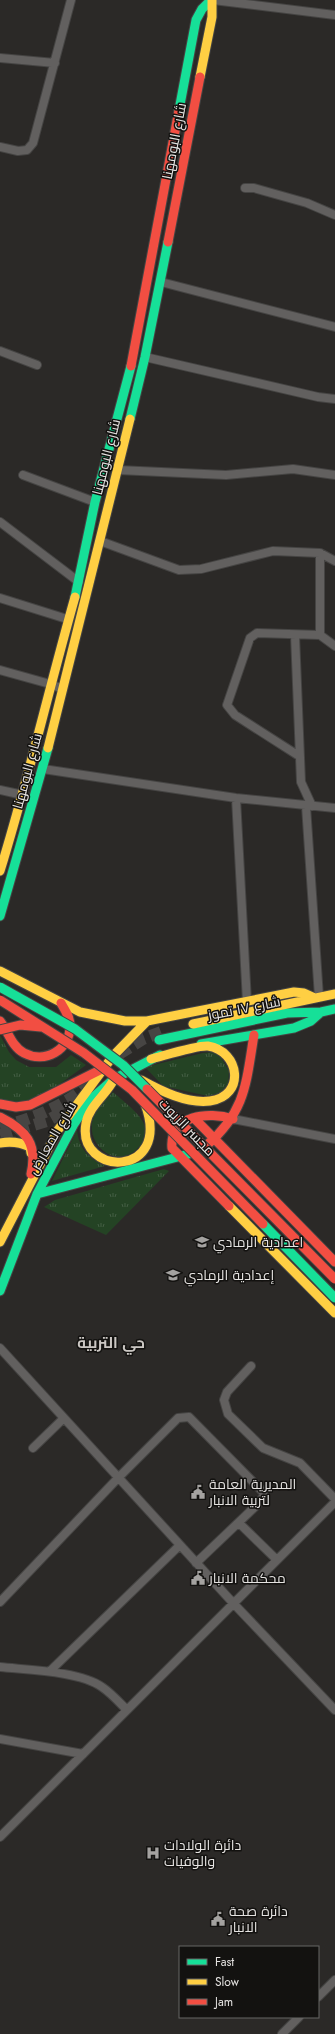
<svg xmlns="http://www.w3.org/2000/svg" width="335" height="2034" font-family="Jost,Cairo,sans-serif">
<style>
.grass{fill:url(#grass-tufts)}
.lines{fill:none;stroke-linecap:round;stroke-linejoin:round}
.secondary-tunnel{stroke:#474543;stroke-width:12;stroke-dasharray:12 6;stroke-linecap:butt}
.street-casing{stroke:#454443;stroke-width:10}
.fast-casing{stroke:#454443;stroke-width:11}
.slow-casing{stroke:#454443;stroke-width:11}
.jam-casing{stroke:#454443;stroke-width:11}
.street{stroke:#62605f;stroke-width:8}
.fast{stroke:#16e098;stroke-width:9}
.slow{stroke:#ffcf43;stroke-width:9}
.jam{stroke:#f24e42;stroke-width:9}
.fast-bridge-casing{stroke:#454443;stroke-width:11;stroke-linecap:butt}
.jam-bridge-casing{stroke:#454443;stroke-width:11;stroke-linecap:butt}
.fast-bridge{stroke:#16e098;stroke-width:9}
.jam-bridge{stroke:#f24e42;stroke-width:9}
.labels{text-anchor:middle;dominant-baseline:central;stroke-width:3;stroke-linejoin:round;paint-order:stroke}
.street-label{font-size:14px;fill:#e5e3e1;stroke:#131210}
.poi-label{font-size:14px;fill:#e5e3e1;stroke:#131210;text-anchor:start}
.neighbourhood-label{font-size:15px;font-weight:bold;fill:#cbc7c3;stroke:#131210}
</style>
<defs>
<pattern id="grass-tufts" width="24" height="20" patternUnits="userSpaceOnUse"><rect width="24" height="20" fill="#244324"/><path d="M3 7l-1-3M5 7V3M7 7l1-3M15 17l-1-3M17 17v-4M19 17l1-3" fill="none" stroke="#445e44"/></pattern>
</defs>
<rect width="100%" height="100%" fill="#2b2927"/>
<path class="grass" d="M0 1035 9 1052 16 1060 29 1067H56L71 1055 86 1065 46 1094 30 1103 0 1100Z
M213 1052 220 1056 229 1071 228 1084 220 1093 208 1096 163 1086 145 1067 203 1053Z
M113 1092C121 1099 139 1113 143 1122 147 1130 147 1138 141 1145 138 1147 135 1152 132 1153 109 1167 84 1139 94 1116 98 1107 107 1099 113 1092Z
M77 1130C79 1149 89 1158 105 1166L52 1181Z
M164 1169 169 1171 106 1235 44 1207 55 1200Z"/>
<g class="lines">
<path class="secondary-tunnel" d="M119 1054 143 1039 161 1032
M0 1127C32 1119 69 1105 92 1081
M0 1135 47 1121 76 1105"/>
<defs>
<path id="street" d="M213 0 335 15
M0 58 55 63
M0 147 18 151 27 150 33 143 71 0
M245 188H254L307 203 335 215
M161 282 335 327
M0 351 37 365
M145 357 318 397 335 399
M118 470 226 475 293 469 335 475
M23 475 95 502
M0 522 79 582
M100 541 179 570 201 569 273 551 320 553 335 561
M320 553V635L335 646
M0 598 67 619
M295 635 301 782 312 806
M0 670 50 684 63 689
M299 756 235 715 227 705 250 638 257 633 320 635
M43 769 236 798 335 808
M0 790 23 795
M236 798 247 1002
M306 806 319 997
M233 1119 335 1139
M0 1348 234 1604 335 1710
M251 1366 227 1392 224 1400 228 1414 263 1448 300 1463 335 1499
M33 1448 64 1418
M239 1523 277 1560
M0 1602 118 1478 178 1418 189 1417 263 1492 264 1495 260 1502 196 1563
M0 1667C27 1670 80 1671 102 1687 111 1693 119 1702 127 1710
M50 1671 180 1545
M0 1739 83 1754
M0 1837 335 1502
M318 1997 335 1980
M282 2034 299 2017"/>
<path id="fast" d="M179 110 196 20 202 9 211 0
M130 419 145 357 168 242
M75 597 95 502 131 366
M0 916 48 748
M159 1040 287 1013 321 1012 335 1009
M201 1044 294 1028 311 1021 321 1012
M37 1194 189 1154
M0 1291 37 1194 74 1124 84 1109 91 1099 114 1079 160 1055"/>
<path id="slow" d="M200 77 212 17V0
M48 748 130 419
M0 871C28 781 49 688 75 597
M0 971 80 1012 125 1021H147L294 992 304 993 315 998
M193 1024 335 994
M114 1079C107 1094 89 1106 86 1123 76 1177 173 1179 145 1104
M141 1080C161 1091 187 1104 210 1101 246 1096 240 1051 208 1046 197 1045 163 1056 151 1059
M0 1143C11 1141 20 1142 30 1147L31 1153
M229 1206 335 1313
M0 1242 58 1130 113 1056 147 1021"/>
<path id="jam" d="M168 242 200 77
M131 366 179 110
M0 1021C8 1031 12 1047 24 1053 45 1064 70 1050 70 1026 70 1017 65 1010 61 1003
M0 1104 16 1107 30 1105 104 1068
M0 1117C26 1130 38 1144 31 1174
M194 1118 335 1262
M207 1145C246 1111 246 1083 254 1035
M229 1206 172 1148C169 1115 209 1111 233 1119"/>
</defs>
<use href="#street" class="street-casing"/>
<use href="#fast" class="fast-casing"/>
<use href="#slow" class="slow-casing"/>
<use href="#jam" class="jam-casing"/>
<use href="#street" class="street"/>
<use href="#fast" class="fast"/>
<use href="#slow" class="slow"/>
<use href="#jam" class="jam"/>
<defs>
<path id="fast-bridge" d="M0 987 75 1029 123 1065 147 1089
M263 1224 335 1298"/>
<path id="jam-bridge" d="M0 1000 84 1053 132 1090 263 1224
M0 1030 20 1025 41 1027
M147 1089 335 1279"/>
</defs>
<use href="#fast-bridge" class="fast-bridge-casing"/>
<use href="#jam-bridge" class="jam-bridge-casing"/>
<use href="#fast-bridge" class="fast-bridge"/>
<use href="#jam-bridge" class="jam-bridge"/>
</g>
<defs>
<symbol id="university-bare" viewBox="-9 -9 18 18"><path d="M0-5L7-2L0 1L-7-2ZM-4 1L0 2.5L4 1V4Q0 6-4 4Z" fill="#a4a2a0" stroke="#131210" stroke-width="2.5" paint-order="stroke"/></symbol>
<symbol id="school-bare" viewBox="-9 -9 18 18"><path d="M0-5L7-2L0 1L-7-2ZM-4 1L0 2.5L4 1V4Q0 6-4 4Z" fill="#a4a2a0" stroke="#131210" stroke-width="2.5" paint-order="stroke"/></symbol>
<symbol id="civic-bare" viewBox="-9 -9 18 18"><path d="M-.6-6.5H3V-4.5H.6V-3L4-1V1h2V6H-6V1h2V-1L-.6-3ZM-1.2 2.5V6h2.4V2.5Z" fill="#a4a2a0" stroke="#131210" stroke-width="2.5" paint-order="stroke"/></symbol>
<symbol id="hospital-bare" viewBox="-9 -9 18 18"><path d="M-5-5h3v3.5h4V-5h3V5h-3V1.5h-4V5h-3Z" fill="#a4a2a0" stroke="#131210" stroke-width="2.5" paint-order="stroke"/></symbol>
</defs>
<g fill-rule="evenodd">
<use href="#university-bare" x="192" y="1232" width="20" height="20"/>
<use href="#school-bare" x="163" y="1265" width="20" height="20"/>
<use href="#civic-bare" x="188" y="1482" width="20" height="20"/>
<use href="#civic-bare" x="188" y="1568" width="20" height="20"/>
<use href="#hospital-bare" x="143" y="1843" width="20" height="20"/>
<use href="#civic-bare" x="208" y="1909" width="20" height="20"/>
</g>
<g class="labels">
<g class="street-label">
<text transform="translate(174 141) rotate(-79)">شارع البومهنا</text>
<text transform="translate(106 457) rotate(-76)">شارع البومهنا</text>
<text transform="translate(27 771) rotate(-75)">شارع البومهنا</text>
<text transform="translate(244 1008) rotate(-11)">شارع ١٧ تموز</text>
<text transform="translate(187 1127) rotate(46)">مجسر الزيوت</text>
<text transform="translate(52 1138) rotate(-60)">شارع المعارض</text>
</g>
<g class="poi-label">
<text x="213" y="1242">اعدادية الرمادي</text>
<text x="184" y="1275">إعدادية الرمادي</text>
<text x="209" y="1484">المديرية العامة<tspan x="209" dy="16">لتربية الانبار</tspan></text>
<text x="209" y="1578">محكمة الانبار</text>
<text x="164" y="1845">دائرة الولادات<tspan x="164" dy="16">والوفيات</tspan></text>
<text x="229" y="1911">دائرة صحة<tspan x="229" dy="16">الانبار</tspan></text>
</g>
<g class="neighbourhood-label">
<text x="111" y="1343">حي التربية</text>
</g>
</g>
<rect x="179" y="1946" width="140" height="72" fill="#131210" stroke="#676664"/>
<rect x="187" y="1959" width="20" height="6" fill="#16e098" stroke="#676664"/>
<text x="215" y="1966" font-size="12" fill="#e5e3e1">Fast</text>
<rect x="187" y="1979" width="20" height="6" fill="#ffcf43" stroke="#676664"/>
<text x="215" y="1986" font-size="12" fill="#e5e3e1">Slow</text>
<rect x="187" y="1999" width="20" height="6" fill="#f24e42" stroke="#676664"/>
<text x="215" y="2006" font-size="12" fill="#e5e3e1">Jam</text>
</svg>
